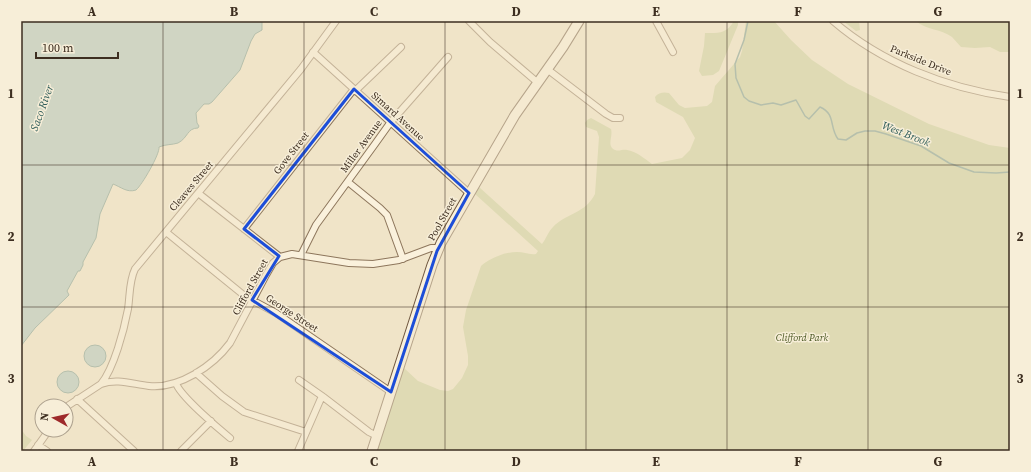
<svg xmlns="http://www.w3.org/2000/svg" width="1031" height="472" font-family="'Source Serif 4',serif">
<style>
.green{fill:#c9cf9b}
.water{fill:#a9c4bc;stroke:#6f938a}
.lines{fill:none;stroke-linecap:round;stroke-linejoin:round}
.stream{stroke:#6f938a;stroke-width:1.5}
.minor-casing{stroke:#8d765c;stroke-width:8}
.secondary-casing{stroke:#6f573f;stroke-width:11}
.minor{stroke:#faf1dc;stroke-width:6}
.secondary{stroke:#faf1dc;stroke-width:9}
.marked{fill:none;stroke:#1d4ed8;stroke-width:3;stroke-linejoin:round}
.grid{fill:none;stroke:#3d2e20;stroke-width:1;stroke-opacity:0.55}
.labels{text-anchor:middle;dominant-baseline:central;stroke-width:3;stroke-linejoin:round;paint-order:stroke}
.street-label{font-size:10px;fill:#3d2e20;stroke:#f7eed8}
.park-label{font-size:10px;font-style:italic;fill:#4d5a26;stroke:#f7eed8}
.water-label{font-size:11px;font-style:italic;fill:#2f5d5a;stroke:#f7eed8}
.neatline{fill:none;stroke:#3d2e20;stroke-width:1.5}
.grid-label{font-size:13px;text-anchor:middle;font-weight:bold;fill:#3d2e20}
</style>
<rect width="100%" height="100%" fill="#f0e4c8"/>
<path class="green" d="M734 21H738V25L719 71 713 75 702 76 699 71 704 46 705 33C719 33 726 34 734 21Z
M746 21H774L791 40 812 60 848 84 929 124 989 145 1010 148V451H377L404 368 418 381 440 390 448 391 453 389 462 378 468 365V356L463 327 466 310 481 266C490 258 505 252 517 252 524 252 529 255 536 254L538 251 475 194 479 187 542 244C546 239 548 232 553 227 566 213 585 214 595 194L599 137 597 131 586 127 585 123 587 120 591 118 611 129C613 135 608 143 612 148 617 153 622 149 627 150 636 151 645 159 652 164L682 158 690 150 695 138 683 117 656 102 655 97C659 92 664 92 669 93L679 105 685 108 707 106 712 102 715 86 740 57 742 51Z
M843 21H859L860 30 856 31Z
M916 21H1010V52H1000L990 47 975 48 961 47C958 44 955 40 952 37 942 29 926 30 916 21Z
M21 429 26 436 32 440 23 451H21Z"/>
<path class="water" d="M21 21H262V30L255 34 251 41 240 70 212 102 209 104H204L196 113 197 123 199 126 198 128C187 128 188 138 178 143 172 145 166 144 159 147 160 154 142 185 136 190 127 193 121 187 113 184L100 214 96 238 83 262V265L80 271H78L67 291 69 295 35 328 21 346Z
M84 356a11 11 0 1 1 22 0a11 11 0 1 1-22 0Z
M57 382a11 11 0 1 1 22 0a11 11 0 1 1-22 0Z"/>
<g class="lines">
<path class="stream" d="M748 21 744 40 735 64 736 78 744 97 749 101 761 105 773 103 781 105 796 100 805 116 809 119 820 107C836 114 829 127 838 139L846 140 857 133 865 131H875L886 134 921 146 949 163 974 172 996 173 1010 172"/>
<defs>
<path id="minor" d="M469 21 490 42 537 82
M656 21 673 52
M833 21C882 63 946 88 1010 97
M313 52 469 193
M547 69 606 114 613 118H620
M355 91 401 47
M348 182 380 208 387 215 403 259
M198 193 280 257
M244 229 354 89
M166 232 246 297 276 313 391 392
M301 255 316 225 375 144 390 123 448 57
M196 373 222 396 244 412 306 432
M299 380 322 396 369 432 377 436
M176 383C179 395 219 429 230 438
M101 384C114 368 124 330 128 309 130 296 129 281 135 269L301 69 336 21
M77 399 134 451
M66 407 101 384C117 378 132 384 149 386 179 389 213 366 230 343L266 275 273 263 280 257 292 254 349 263 373 264 399 260 431 248H438
M38 445 47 451
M34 451 49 430
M181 451 211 421
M298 451 322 396"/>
<path id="secondary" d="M372 451 432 265 441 243 515 115 563 47 579 21"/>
</defs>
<use href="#minor" class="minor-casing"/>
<use href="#secondary" class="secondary-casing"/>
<use href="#minor" class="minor"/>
<use href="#secondary" class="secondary"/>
</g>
<path d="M0 0H1031V472H0ZM354 89 469 193 437 251 391 392 252 300 279 256 244 229Z" fill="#f0e4c8" fill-opacity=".55" fill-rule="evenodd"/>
<path class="marked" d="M354 89 469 193 437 251 391 392 252 300 279 256 244 229Z"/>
<path class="grid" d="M163 21V451M304 21V451M445 21V451M586 21V451M727 21V451M868 21V451M21 165H1010M21 307H1010"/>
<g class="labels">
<g class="street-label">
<text transform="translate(921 60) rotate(22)">Parkside Drive</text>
<text transform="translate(398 116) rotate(42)">Simard Avenue</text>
<text transform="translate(361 146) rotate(-54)">Miller Avenue</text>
<text transform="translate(291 153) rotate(-52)">Gove Street</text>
<text transform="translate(191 186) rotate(-50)">Cleaves Street</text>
<text transform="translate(442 219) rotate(-61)">Pool Street</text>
<text transform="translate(250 287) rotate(-61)">Clifford Street</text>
<text transform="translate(292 313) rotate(33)">George Street</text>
</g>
<g class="park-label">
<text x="802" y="337">Clifford Park</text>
</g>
<g class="water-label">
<text transform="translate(42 108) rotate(-70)">Saco River</text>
<text transform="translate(906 134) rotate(21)">West Brook</text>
</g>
</g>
<rect width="1031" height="472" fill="none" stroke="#f7eed8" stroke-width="44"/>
<g transform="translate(54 418) rotate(278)"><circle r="19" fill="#f7eed8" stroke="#ada18e"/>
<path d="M0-3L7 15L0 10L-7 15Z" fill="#9e2a2b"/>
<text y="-6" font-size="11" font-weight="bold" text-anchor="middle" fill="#3d2e20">N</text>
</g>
<path d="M36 52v6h82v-6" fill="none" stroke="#3d2e20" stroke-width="2"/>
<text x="42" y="52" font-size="12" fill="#3d2e20" stroke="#f7eed8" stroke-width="3" paint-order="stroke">100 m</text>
<rect x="22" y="22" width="987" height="428" class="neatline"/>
<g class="grid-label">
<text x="92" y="16">A</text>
<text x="234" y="16">B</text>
<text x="374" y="16">C</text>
<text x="516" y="16">D</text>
<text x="656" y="16">E</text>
<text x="798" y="16">F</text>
<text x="938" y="16">G</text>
<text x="11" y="98">1</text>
<text x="1020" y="98">1</text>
<text x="11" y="241">2</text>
<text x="1020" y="241">2</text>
<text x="11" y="383">3</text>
<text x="1020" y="383">3</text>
<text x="92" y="466">A</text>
<text x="234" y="466">B</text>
<text x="374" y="466">C</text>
<text x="516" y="466">D</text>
<text x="656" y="466">E</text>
<text x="798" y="466">F</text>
<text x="938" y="466">G</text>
</g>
</svg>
